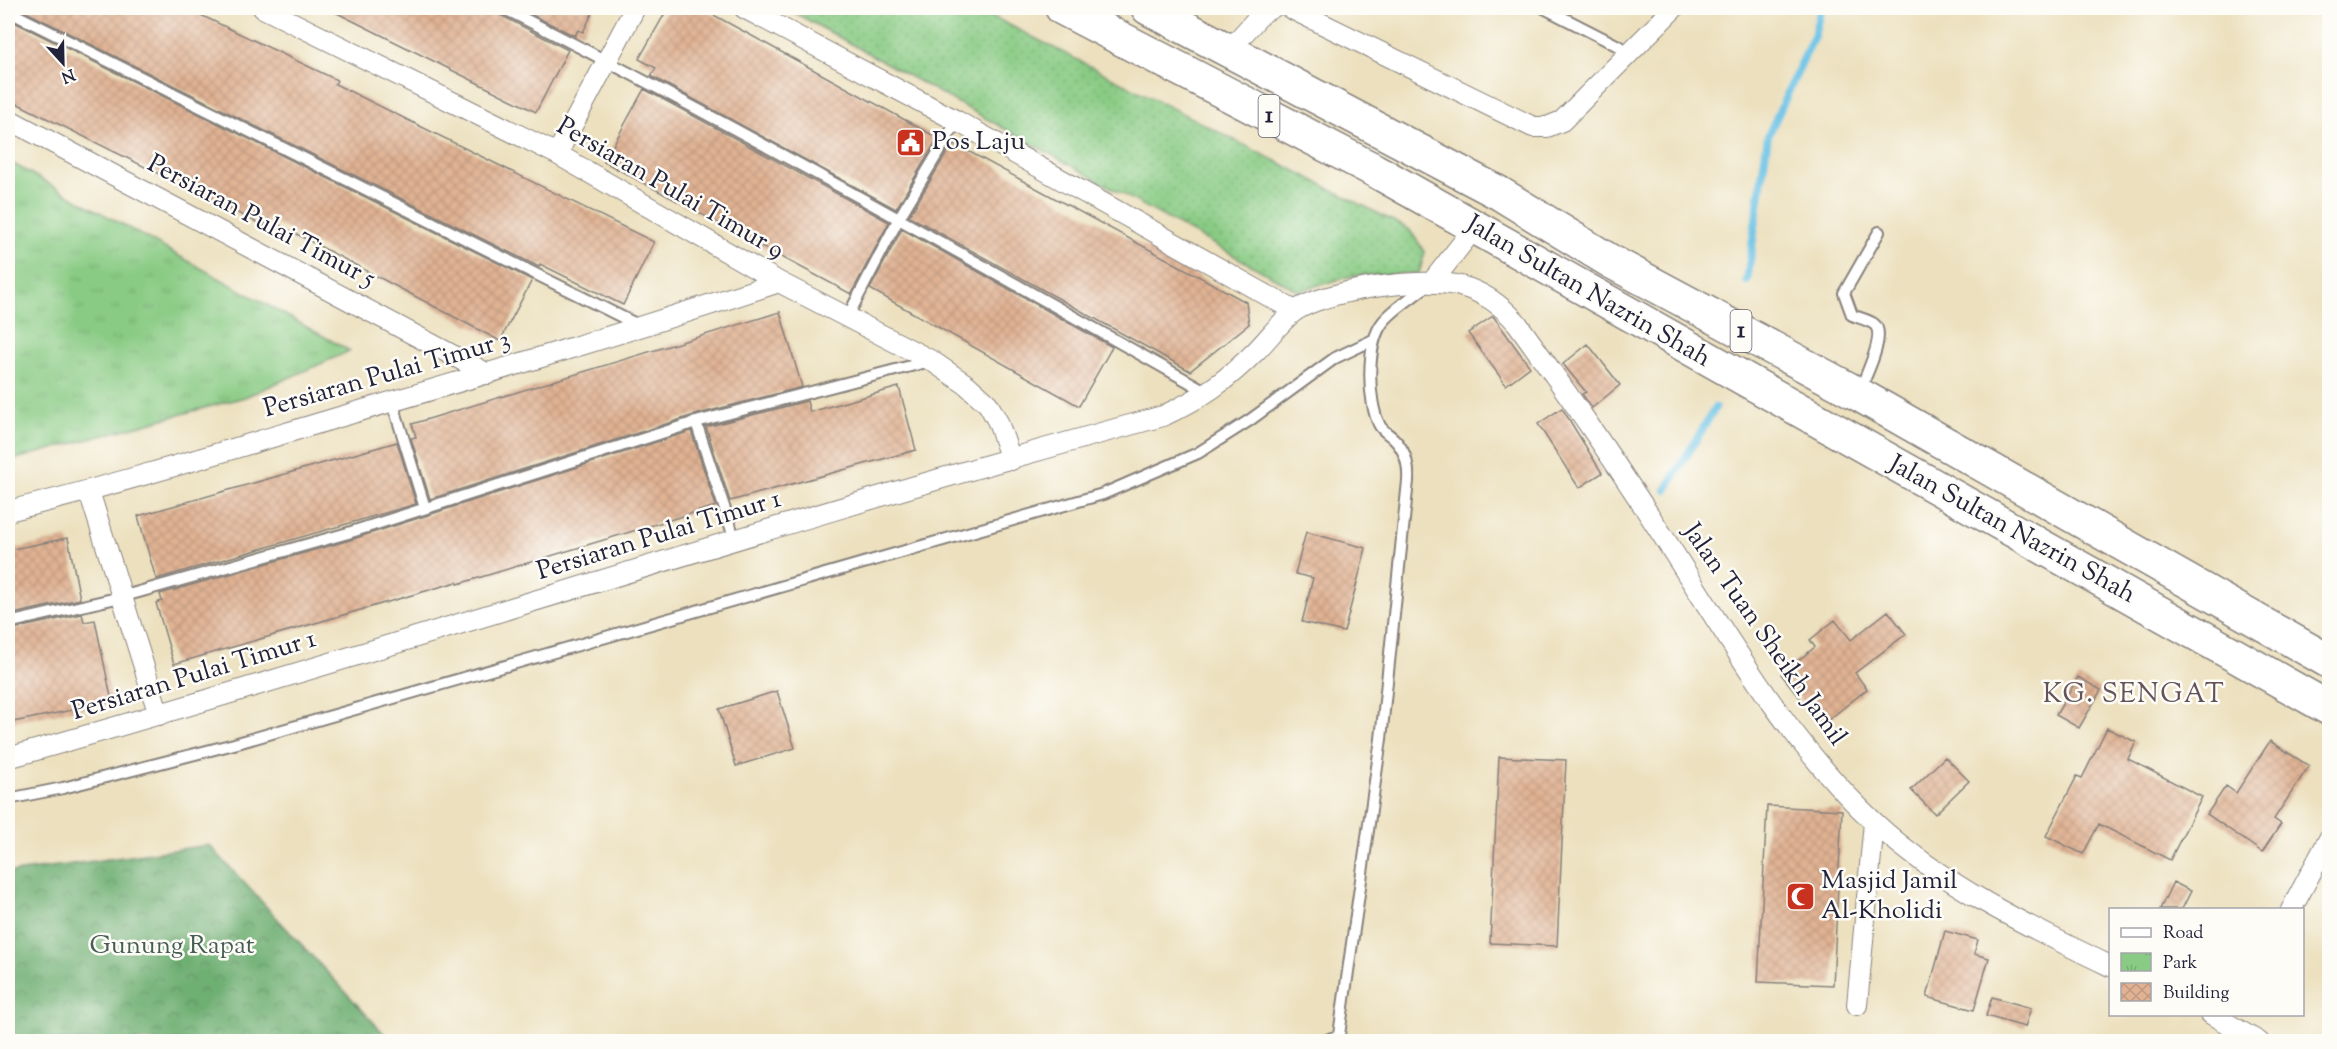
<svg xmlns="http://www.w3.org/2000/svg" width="2337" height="1049" font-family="'Sorts Mill Goudy',serif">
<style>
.grass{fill:url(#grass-dots);stroke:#567660;stroke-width:1.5}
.forest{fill:url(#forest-crowns);stroke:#486856;stroke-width:1.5}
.park{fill:url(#park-tufts);stroke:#567660;stroke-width:1.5}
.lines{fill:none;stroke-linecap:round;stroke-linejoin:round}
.stream{stroke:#69c2e6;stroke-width:8}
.building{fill:url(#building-cross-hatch)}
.service-casing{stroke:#87817c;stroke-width:14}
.minor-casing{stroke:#87817c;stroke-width:22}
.trunk-casing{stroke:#87817c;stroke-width:36}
.service{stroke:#fff;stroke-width:10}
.minor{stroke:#fff;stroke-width:20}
.trunk{stroke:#fff;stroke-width:33}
.labels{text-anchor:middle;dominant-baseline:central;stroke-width:5;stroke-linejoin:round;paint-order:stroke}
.shield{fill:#fdfcf7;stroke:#646373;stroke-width:1.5}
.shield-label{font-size:24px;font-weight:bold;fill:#22223b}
.poi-label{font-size:26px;fill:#22223b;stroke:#fdfcf7;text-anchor:start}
.street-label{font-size:26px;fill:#22223b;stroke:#fdfcf7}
.park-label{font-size:26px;fill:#465d55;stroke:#fdfcf7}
.neighbourhood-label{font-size:27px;letter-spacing:1.5px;fill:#64545a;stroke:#fdfcf7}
</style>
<defs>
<pattern id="grass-dots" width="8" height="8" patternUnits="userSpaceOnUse" patternTransform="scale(1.5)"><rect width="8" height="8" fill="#89cb84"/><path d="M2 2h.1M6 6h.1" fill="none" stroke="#76ae73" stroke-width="1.8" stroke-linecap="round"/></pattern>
<pattern id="forest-crowns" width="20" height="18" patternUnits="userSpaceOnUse" patternTransform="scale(1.5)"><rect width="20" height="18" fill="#6eaf72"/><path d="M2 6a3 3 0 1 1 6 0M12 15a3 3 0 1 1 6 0" fill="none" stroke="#5a8e5f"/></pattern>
<pattern id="park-tufts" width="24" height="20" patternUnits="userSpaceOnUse" patternTransform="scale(1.5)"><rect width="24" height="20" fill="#89cb84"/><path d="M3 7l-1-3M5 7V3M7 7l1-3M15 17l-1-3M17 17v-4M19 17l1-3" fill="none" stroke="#76ae73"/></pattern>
<pattern id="building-cross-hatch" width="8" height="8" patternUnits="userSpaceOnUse" patternTransform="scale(1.5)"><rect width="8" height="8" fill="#e0b293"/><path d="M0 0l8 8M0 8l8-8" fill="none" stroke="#c09980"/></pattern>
</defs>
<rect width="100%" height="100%" fill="#fdfcf7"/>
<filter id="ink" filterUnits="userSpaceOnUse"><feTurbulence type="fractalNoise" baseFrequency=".0167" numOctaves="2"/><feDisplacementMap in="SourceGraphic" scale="12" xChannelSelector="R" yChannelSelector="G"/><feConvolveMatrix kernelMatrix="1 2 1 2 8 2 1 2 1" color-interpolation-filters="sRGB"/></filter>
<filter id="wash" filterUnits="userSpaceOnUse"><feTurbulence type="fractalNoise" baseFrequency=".008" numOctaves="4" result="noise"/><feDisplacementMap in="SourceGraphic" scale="24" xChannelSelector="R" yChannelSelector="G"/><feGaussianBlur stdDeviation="1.35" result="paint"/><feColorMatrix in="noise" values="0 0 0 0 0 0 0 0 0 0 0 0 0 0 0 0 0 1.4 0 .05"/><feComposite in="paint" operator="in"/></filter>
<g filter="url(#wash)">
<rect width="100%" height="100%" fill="#ece0be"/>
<path class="grass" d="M786 8H976L1409 229 1425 252 1419 273 1351 276 1298 291Z"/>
<path class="forest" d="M209 845 391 1041H8V873Z"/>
<path class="park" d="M8 161 350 351 245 397 8 461Z"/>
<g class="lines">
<path class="stream" d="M1747 281 1768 136 1814 36 1821 8
M1666 490 1715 408"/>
</g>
<g id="blocks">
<path class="building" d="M18 8H186L337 80 335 84 654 242 623 305 540 264 539 267Z
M327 8H496L500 15 568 50 536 112Z
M518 8H595L583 32 578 30 575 36Z
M668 8H701L938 138 896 209 651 76 656 68 639 59Z
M8 19 532 280 500 341 268 219 264 226 8 99Z
M644 89 889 222 851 294 604 162Z
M955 144 1246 302 1249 324 1190 371 909 216 951 146 953 147Z
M902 229 1112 347 1079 406 870 289Z
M780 312 802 387 694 415 430 499 411 438 416 437 412 424Z
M1493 316 1530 367 1506 385 1468 333Z
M1588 344 1620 385 1592 408 1582 394 1586 392 1563 364Z
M899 387 916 450 730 501 706 427 807 401 810 412Z
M1562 408 1602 473 1579 488 1538 424Z
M691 431 716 506 458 584 457 582 174 664 156 603 162 601 160 594 350 540Z
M397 442 416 504 156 579 138 516Z
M1306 532 1366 548 1344 632 1302 622 1313 578 1295 574Z
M68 538 80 599 8 615V550Z
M1888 611 1906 634 1855 673 1867 689 1822 725 1781 674 1815 647 1810 640 1835 620 1851 640Z
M82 614 84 622 95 620 112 702 8 723V630Z
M2078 677 2101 690 2079 728 2056 715Z
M777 691 795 748 736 766 719 709Z
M2107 728 2136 742 2128 759 2202 797 2170 860 2099 824 2083 854 2046 836 2077 776 2082 778Z
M2270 741 2309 766 2274 819 2281 824 2262 852 2207 814 2226 786 2236 793Z
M1499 757 1566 760 1557 946 1490 943Z
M1945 757 1969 781 1935 814 1911 790Z
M1767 806 1842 810 1833 985 1758 982Z
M2173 882 2191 891 2182 909H2160Z
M1945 931 1978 940 1974 954 1989 958 1974 1010 1927 997Z
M1992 997 2031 1008 2025 1027 1986 1016Z"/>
</g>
</g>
<g filter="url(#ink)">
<use href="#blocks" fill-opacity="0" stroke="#87817c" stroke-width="1.5"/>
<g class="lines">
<defs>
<path id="service" d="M503 8C742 129 975 261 1209 393
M1544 8 1630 52
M8 11 640 326
M848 316 899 218 957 121
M1860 390C1865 377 1887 334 1874 324 1868 320 1859 318 1852 315L1844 293 1879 232
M392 401 425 508
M696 422 735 540
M8 623 121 597 348 533 696 422 930 361
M8 799 63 788 234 744 1103 494 1198 453 1250 420 1335 358 1373 340
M1322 1042 1339 1035
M1338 1042 1381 739 1408 481C1409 465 1406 451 1394 439 1390 435 1383 431 1380 426 1367 403 1366 343 1383 322 1394 308 1415 296 1429 284"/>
<path id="minor" d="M263 8 557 154 779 282 932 361 967 385 988 404 998 422 1011 460
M744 8 957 121 1295 311
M1290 8 1533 127H1547L1562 121 1674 8
M1230 49 1262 13 1272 8
M8 119 488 374
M557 154 635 8
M1432 282 1475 227
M89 491 159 715
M8 511C124 483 238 447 353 413 496 371 638 329 779 282
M8 758C394 649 775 521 1163 416 1203 397 1225 382 1256 351 1269 338 1280 322 1295 311 1325 290 1425 276 1460 286 1484 292 1501 305 1517 323 1569 395 1620 469 1668 544 1730 641 1790 744 1875 823 1942 885 2029 927 2110 966
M2291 910 2330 837
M1857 1005 1874 822
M2211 1014 2259 1042"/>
<path id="trunk" d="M1062 8 1374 170 2330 709
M1148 8 1499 193 1610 261 1858 394 2330 662"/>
</defs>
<use href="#service" class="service-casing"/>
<use href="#minor" class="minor-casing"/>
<use href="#trunk" class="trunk-casing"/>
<use href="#service" class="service"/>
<use href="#minor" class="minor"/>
<use href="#trunk" class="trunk"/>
</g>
</g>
<defs>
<symbol id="civic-square" viewBox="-11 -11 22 22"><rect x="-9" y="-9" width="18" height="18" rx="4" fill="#c8321e" stroke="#fdfcf7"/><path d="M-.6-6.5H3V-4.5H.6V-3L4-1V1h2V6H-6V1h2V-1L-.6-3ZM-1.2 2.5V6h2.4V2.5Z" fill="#fff"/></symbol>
<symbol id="mosque-square" viewBox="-11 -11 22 22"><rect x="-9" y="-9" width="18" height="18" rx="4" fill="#c8321e" stroke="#fdfcf7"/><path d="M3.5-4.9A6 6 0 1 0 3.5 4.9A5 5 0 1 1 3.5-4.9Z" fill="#fff"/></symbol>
</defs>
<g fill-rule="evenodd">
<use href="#civic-square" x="894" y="126" width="33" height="33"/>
<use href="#mosque-square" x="1784" y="880" width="33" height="33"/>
</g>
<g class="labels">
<g class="shield">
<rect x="1258.5" y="95" width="21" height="42" rx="4.5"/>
<rect x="1730.5" y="310" width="21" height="42" rx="4.5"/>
</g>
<g class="shield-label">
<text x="1269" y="116">1</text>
<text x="1741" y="331">1</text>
</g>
<g class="poi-label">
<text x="932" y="142">Pos Laju</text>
<text x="1821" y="881">Masjid Jamil<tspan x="1821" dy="30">Al-Kholidi</tspan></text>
</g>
<g class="street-label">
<text transform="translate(670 189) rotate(30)">Persiaran Pulai Timur 9</text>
<text transform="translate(261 222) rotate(28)">Persiaran Pulai Timur 5</text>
<text transform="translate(1588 292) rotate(30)">Jalan Sultan Nazrin Shah</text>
<text transform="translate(387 375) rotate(-16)">Persiaran Pulai Timur 3</text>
<text transform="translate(2012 530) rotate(29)">Jalan Sultan Nazrin Shah</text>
<text transform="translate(659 536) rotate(-17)">Persiaran Pulai Timur 1</text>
<text transform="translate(1764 635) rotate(55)">Jalan Tuan Sheikh Jamil</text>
<text transform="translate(194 676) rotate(-17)">Persiaran Pulai Timur 1</text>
</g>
<g class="park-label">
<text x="172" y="946">Gunung Rapat</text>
</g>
<g class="neighbourhood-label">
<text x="2134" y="695">KG. SENGAT</text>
</g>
</g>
<rect width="2337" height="1049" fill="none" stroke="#fdfcf7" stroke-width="30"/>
<rect x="2109" y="908" width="195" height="108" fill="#fdfcf7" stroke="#a5a5ac" stroke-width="1.5"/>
<rect x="2121" y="928" width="30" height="9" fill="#ffffff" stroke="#a5a5ac" stroke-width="1.5"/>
<text x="2163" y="938" font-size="18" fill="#22223b">Road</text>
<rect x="2121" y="953" width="30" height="18" fill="url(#park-tufts)" stroke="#a5a5ac" stroke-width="1.5"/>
<text x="2163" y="968" font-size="18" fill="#22223b">Park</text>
<rect x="2121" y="983" width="30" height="18" fill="url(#building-cross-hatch)" stroke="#a5a5ac" stroke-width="1.5"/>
<text x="2163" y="998" font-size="18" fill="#22223b">Building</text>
<g transform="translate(63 63) rotate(158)" stroke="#fdfcf7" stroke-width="4.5" paint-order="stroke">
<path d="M0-4.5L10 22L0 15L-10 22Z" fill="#22223b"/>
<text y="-9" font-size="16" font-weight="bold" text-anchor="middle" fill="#22223b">N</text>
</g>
</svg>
